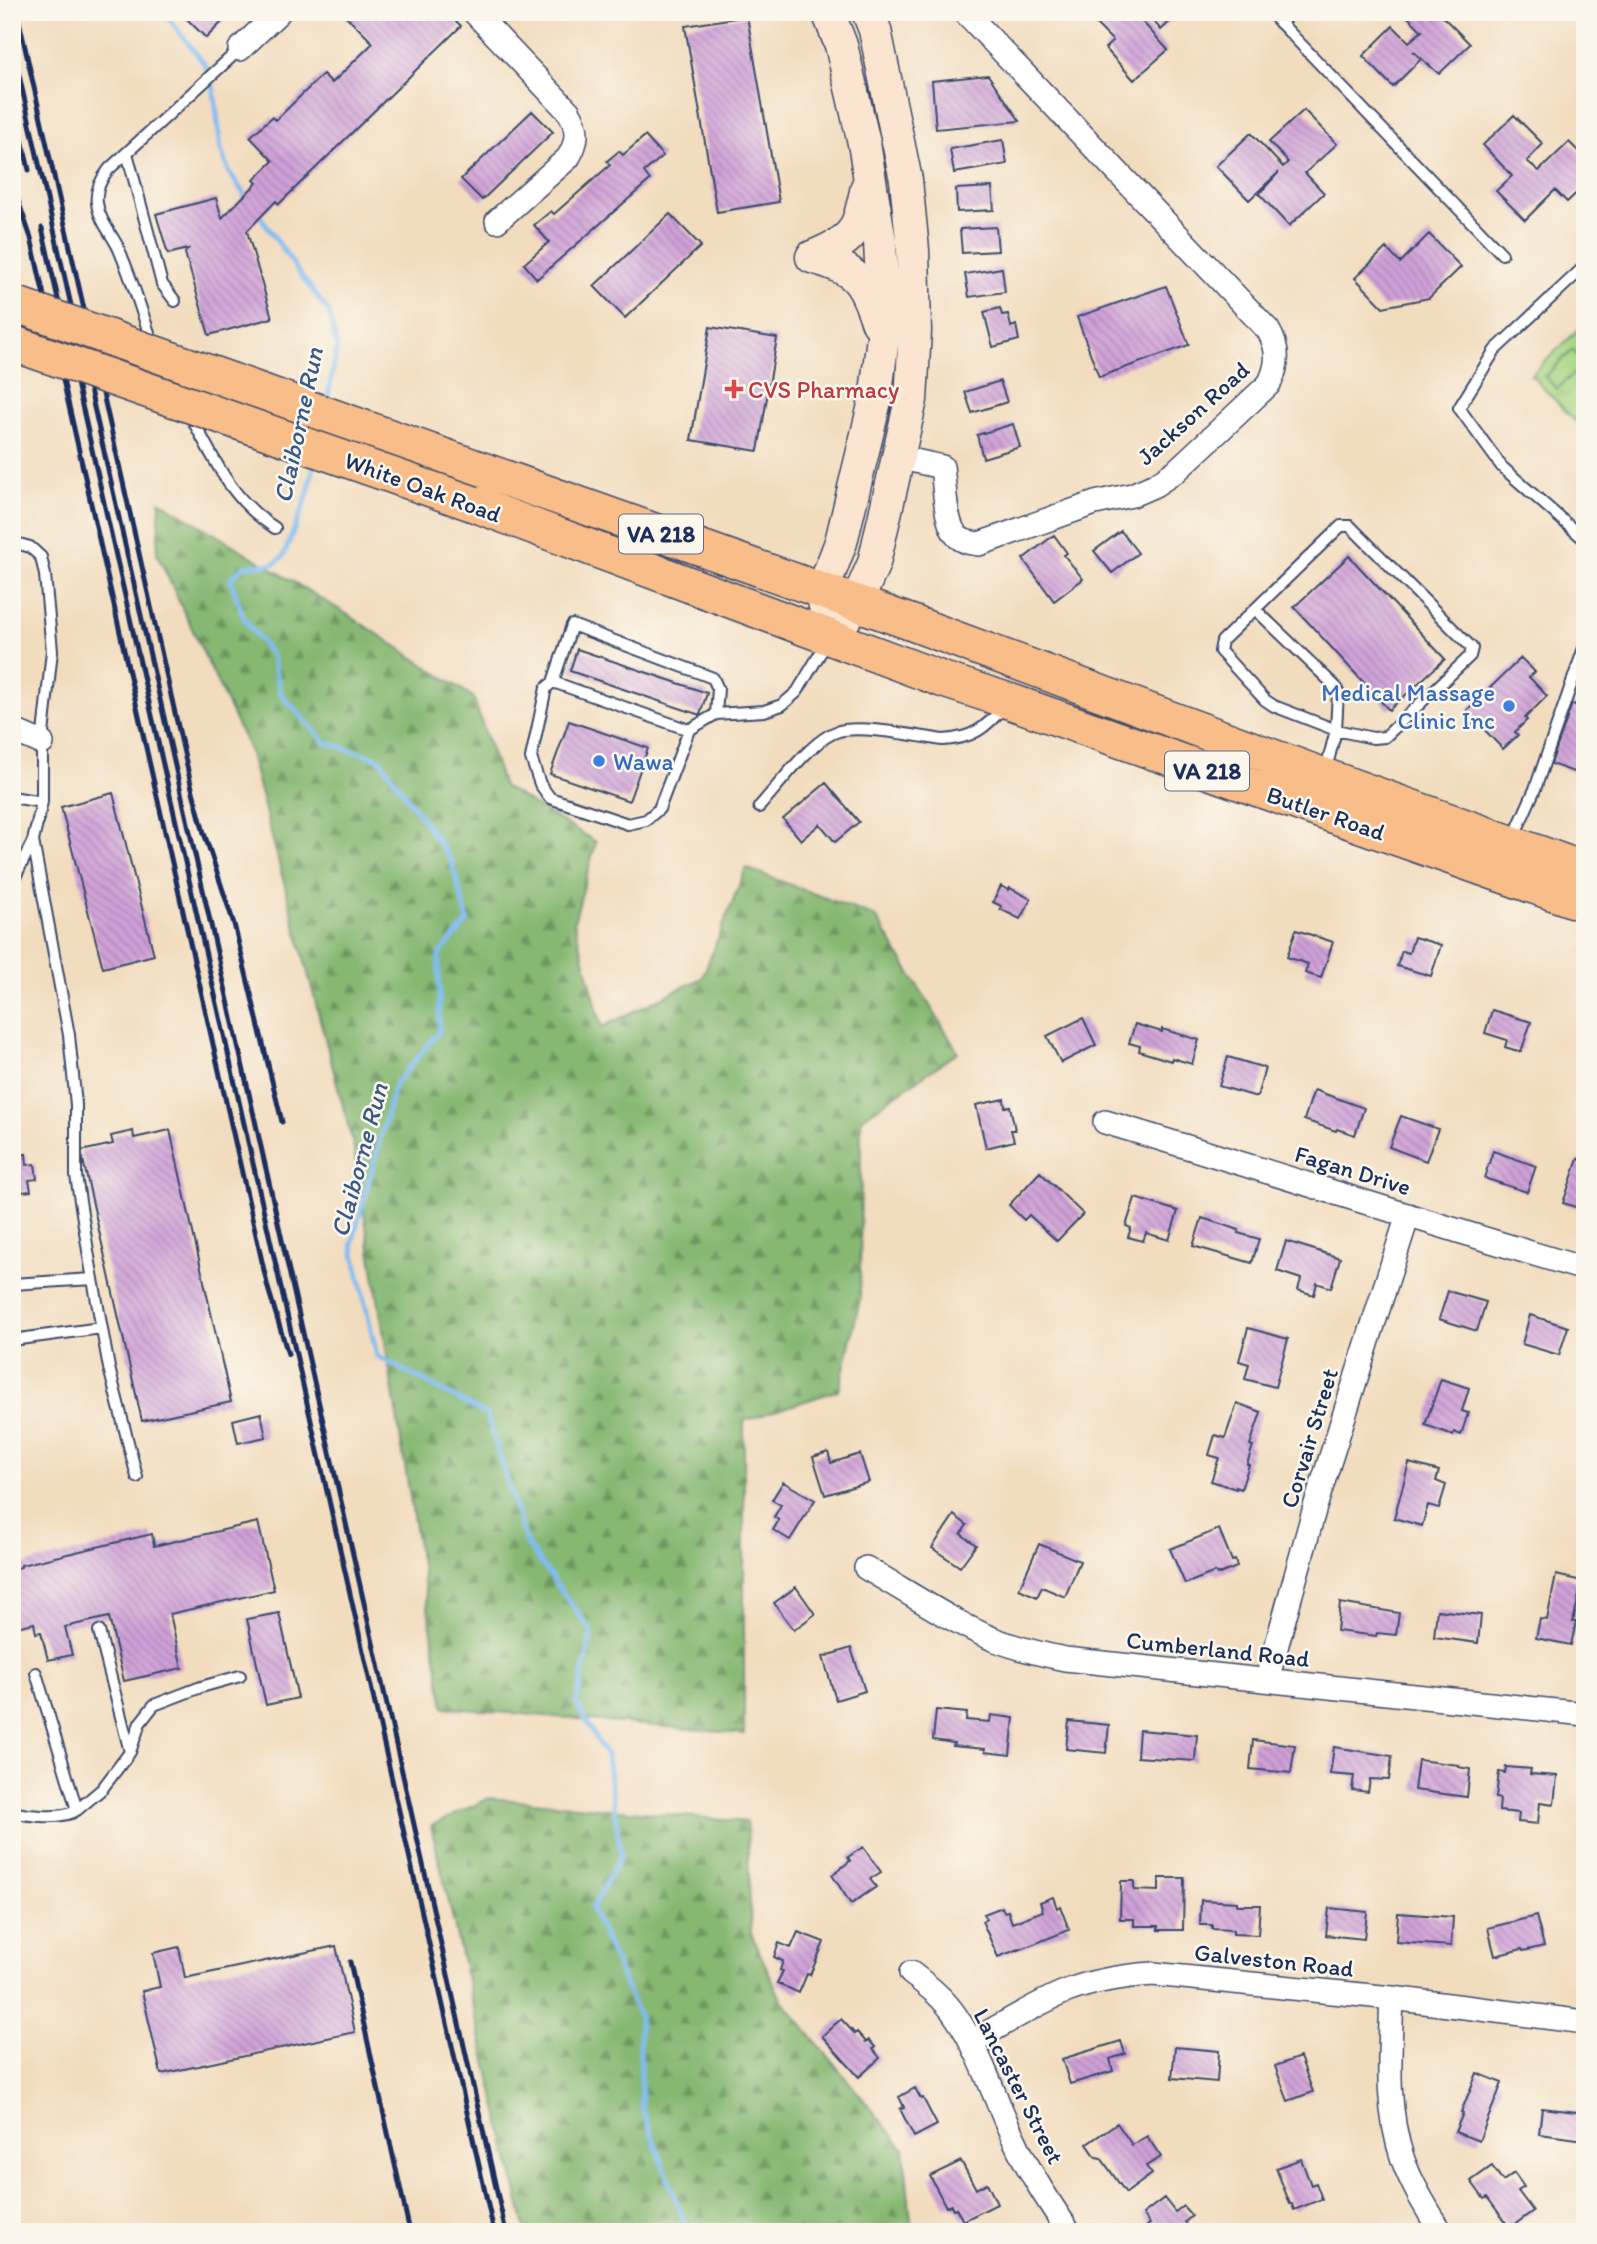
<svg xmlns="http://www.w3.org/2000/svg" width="1597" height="2244" font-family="Itim,sans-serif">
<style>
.grass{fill:url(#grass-tufts);stroke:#628371;stroke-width:2}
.forest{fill:url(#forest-firs);stroke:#507468;stroke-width:2}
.garden{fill:#a8d784;stroke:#628371;stroke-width:2}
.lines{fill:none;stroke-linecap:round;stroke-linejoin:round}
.stream{stroke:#80bcf2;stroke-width:5}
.building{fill:url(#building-back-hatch)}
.lane-casing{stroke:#3b496c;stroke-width:14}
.street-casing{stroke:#3b496c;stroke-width:26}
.secondary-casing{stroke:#3b496c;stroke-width:35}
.primary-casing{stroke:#3b496c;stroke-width:38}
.lane{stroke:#fff;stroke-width:10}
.street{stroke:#fff;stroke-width:23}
.secondary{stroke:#fce5d0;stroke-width:32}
.primary{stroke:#f8bd89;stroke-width:35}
.rail{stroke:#1b2f5e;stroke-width:5}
.primary-bridge-casing{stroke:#3b496c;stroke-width:38;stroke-linecap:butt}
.primary-bridge{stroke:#f8bd89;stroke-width:35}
.health-dot{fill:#e0444e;stroke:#fbf7ec;stroke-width:2.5}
.shop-dot{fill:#3f7fe0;stroke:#fbf7ec;stroke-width:2.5}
.labels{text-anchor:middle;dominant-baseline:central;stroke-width:5;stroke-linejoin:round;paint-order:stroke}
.shield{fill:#fbf7ec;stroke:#5e6b89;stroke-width:2}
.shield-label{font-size:23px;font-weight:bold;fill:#1b2f5e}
.health-label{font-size:24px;fill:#be3a42;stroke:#fbf7ec;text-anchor:start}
.street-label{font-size:24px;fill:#1b2f5e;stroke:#fbf7ec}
.shop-label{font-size:24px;fill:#366cbe;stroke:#fbf7ec;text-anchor:end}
.water-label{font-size:26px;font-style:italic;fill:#39598a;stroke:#fbf7ec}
</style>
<defs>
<pattern id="grass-tufts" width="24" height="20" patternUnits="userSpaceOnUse" patternTransform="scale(1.75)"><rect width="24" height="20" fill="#a8d784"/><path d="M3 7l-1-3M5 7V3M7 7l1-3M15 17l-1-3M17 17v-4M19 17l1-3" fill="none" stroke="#90b974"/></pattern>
<pattern id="forest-firs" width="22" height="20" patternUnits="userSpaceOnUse" patternTransform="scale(1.75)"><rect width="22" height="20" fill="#86b872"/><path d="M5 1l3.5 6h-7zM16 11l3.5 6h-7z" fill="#6d9661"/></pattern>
<pattern id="building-back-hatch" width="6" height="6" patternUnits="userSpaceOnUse" patternTransform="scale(1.75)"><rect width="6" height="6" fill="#cfa0d7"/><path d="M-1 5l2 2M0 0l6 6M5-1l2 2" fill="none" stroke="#a783b2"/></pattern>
</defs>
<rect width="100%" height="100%" fill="#fbf7ec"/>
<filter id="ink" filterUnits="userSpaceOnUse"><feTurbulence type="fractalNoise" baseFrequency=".0143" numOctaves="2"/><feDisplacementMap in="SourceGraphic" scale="14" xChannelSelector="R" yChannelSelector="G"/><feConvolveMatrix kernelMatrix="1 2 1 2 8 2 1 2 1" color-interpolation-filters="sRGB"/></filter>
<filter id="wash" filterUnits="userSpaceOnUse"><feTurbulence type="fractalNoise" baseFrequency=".00686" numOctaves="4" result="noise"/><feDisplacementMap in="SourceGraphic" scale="28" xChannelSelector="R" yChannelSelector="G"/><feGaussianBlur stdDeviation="1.57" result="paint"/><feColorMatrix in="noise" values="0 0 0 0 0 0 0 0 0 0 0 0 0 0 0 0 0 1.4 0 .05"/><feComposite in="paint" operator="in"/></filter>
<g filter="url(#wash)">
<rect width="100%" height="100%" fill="#f2dcbe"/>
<path class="grass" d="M1585 323V431L1531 375Z"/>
<path class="forest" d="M160 501 350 616 473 697 503 786 596 842 574 922 602 1027 702 978 746 868 876 917 958 1052 861 1119 860 1299 839 1390 744 1421V1734L444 1707 353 1144 249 750 157 554Z
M489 1798 747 1822 751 1934 781 1999 904 2149 912 2232H526L431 1826Z"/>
<path class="garden" d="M1573 350 1585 363 1557 389 1545 376Z"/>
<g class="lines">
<path class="stream" d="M164 12 205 65 214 89 221 150 229 172 248 200
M258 213 302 277 329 312 337 347 327 402
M315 460 307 497 283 557 274 564 244 566 230 579 245 620 272 656 281 694 325 742 380 759 451 860 468 921 439 955V1032L395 1084 352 1244 377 1356 487 1415 526 1543 592 1632 576 1703 607 1757 621 1855 592 1909 639 2016 642 2108 688 2232"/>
</g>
<g id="blocks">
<path class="building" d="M189 12H232L206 38 185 17Z
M342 12H447L461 26 279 204 276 201 247 231 272 318 209 335 185 253 188 249 168 254 156 214 216 198 222 218 257 183 254 180 273 161 250 137 272 117 276 120 323 74 332 83 373 43Z
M1084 12H1142L1138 17 1168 50 1134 80 1105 48 1113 41Z
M1146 12H1180L1161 30Z
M1403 12H1446L1442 16 1470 44 1439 74 1413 51 1421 59 1393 87 1363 56 1393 26 1409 42 1422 31Z
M747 16 779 202 717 212 685 26Z
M988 75 1020 121 936 129 932 81Z
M1304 110 1337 144 1305 173 1324 193 1289 226 1259 194 1279 172 1249 200 1216 166 1251 133 1283 167 1288 162 1269 142Z
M532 111 553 132 482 200 461 179Z
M1514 115 1543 144 1527 161 1539 171 1569 142 1585 158V185L1567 202 1555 190 1525 220 1496 191 1512 176 1483 145Z
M645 136 663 156 644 172 650 180 537 279 524 264 549 242 534 225 551 211 554 214 610 165 607 161 619 151 623 155Z
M1003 140 1007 164 954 173 950 149Z
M992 187 994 210 957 212 956 189Z
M670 214 701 246 625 318 594 286Z
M996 227 998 251 962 253 960 229Z
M1429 234 1461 267 1429 298 1383 307 1355 278 1386 248 1400 263Z
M1002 268 1005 292 969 297 965 274Z
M1166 286 1189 345 1099 377 1077 317Z
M1000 308 1002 315 1008 314 1011 327 1016 325 1019 340 993 347 984 312Z
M710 327 777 338 758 451 691 440Z
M1000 381 1007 402 972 413 965 392Z
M1013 424 1020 447 983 458 977 435Z
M1121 531 1138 553 1112 573 1094 551Z
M1054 535 1067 553 1064 555 1083 579 1054 601 1023 559Z
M1349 556 1445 659 1389 710 1294 607Z
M577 649 707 693 700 715 570 671Z
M1521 658 1535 672 1529 677 1547 696 1525 718 1527 720 1515 732 1518 735 1503 749 1477 722 1474 725 1468 719 1471 715 1467 710Z
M1572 704 1585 708V776L1551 764Z
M569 721 648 748 629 801 550 774Z
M826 783 859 822 835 842 820 824 801 840 783 819Z
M113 793 154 955 103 968 61 807Z
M1001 886 1008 890 1010 888 1031 899 1020 919 1000 909 1001 906 993 902Z
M1296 930 1333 942 1321 978 1305 973 1308 964 1287 957Z
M1414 937 1441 945 1431 976 1397 966 1402 951 1409 953Z
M1492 1010 1531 1022 1521 1052 1505 1047 1507 1040 1485 1033Z
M1083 1018 1096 1045 1061 1063 1047 1036Z
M1135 1024 1162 1032V1029L1199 1040 1192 1064 1172 1058 1171 1061 1139 1051 1140 1046 1129 1043Z
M1228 1057 1265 1068 1257 1097 1219 1086Z
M1314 1090 1364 1108 1355 1135 1337 1129 1336 1131 1304 1120Z
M1004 1099 1005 1107 1010 1106 1015 1130H1011L1014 1141 986 1148 976 1105Z
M1401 1116 1438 1129 1426 1161 1389 1147Z
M170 1130 231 1402 142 1421 81 1151 113 1144 111 1136 133 1131 134 1138Z
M1493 1151 1536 1166 1527 1192 1484 1178Z
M26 1154 27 1165 35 1164 37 1179 29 1180 31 1191 12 1193V1156Z
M1578 1159 1585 1161V1210L1563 1203Z
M1040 1172 1083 1214 1057 1241 1029 1215 1024 1220 1009 1205Z
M1135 1198 1178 1211 1169 1240 1146 1233 1143 1241 1128 1237 1131 1228 1126 1226Z
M1202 1218 1239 1230 1238 1233 1259 1239 1252 1263 1193 1246Z
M1286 1241 1340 1258 1331 1288 1317 1283 1314 1295 1298 1290 1301 1279 1277 1271Z
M1448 1291 1486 1302 1477 1331 1439 1319Z
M1530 1315 1568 1327 1559 1355 1522 1344Z
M1248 1328 1288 1339 1275 1387 1245 1379 1249 1364 1239 1361Z
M1441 1379 1469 1388 1462 1411 1468 1413 1461 1435 1454 1432 1453 1435 1425 1425Z
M1237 1403 1261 1412 1250 1445 1253 1446 1247 1464 1249 1465 1241 1489 1236 1487V1489L1211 1481 1219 1458 1209 1455 1215 1435 1225 1438Z
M261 1413 266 1437 238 1443 233 1420Z
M828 1452 831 1463 860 1454 869 1482 825 1495 813 1457Z
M1409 1463 1439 1471 1436 1481 1446 1485 1439 1508 1428 1505 1422 1526 1394 1518Z
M783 1482 815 1500 790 1540 773 1530 779 1520 774 1517 781 1505 772 1500Z
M954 1515 967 1525 961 1534 976 1545 960 1567 932 1548Z
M258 1522 274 1590 170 1614 182 1668 124 1681 109 1617 65 1627 72 1655 48 1660 41 1632 36 1633 34 1623 12 1628V1569L21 1567V1565L152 1534 154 1546Z
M1219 1529 1232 1561 1235 1560 1237 1567 1217 1575 1215 1572 1185 1584 1170 1549Z
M1039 1544 1080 1561 1065 1597 1042 1587 1037 1597 1019 1589Z
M1556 1575 1582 1581 1573 1622H1576L1571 1645 1536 1638 1540 1619 1547 1620Z
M796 1587 815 1614 794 1630 774 1603Z
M1340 1603 1399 1613 1396 1635 1377 1633 1376 1636 1337 1631Z
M1437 1610 1481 1615 1478 1643 1434 1637Z
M279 1613 298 1698 266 1705 247 1619Z
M851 1648 865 1691 836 1700 823 1657Z
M936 1710 967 1713 966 1720 990 1722 991 1715 1014 1718 1010 1755 985 1752V1749L953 1746 954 1743 933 1740Z
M1069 1721 1109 1725 1106 1753 1066 1749Z
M1139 1730 1197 1735 1195 1761 1137 1757Z
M1253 1740 1295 1745 1291 1773 1250 1769Z
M1334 1747 1392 1756 1389 1780 1370 1779 1368 1792 1352 1790 1354 1776 1330 1774Z
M1418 1760 1459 1765 1458 1767 1470 1769 1467 1797 1414 1790Z
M1506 1767 1531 1769 1530 1774 1557 1776 1554 1804 1540 1802 1538 1824 1518 1822 1519 1813 1499 1811 1500 1799 1496 1798 1499 1772 1505 1773Z
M863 1847 881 1872 870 1879 876 1887 851 1904 832 1875 850 1861 848 1857Z
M1159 1878H1184L1183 1930H1158V1926H1134V1919H1120L1121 1881H1134V1890L1159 1891Z
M1053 1897 1057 1908 1060 1906 1069 1930 1019 1950V1949L998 1957 982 1921 987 1919 984 1914 1002 1907 1004 1912 1008 1911 1012 1923 1043 1911 1040 1902Z
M1201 1900 1237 1902V1905H1260L1258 1935 1233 1934V1930L1212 1929V1925H1200Z
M1329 1908 1367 1912 1364 1939 1326 1935Z
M1398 1913 1453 1917 1451 1946 1396 1942Z
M1536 1916 1544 1946 1523 1951 1522 1949 1495 1956 1488 1928Z
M798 1932 824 1942 810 1975 807 1974 799 1993 777 1983 783 1971 780 1970 783 1961 774 1957 779 1943 791 1948Z
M336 1946 355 2032 161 2074 142 1991 160 1987 153 1953 179 1947 185 1978Z
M841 2019 855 2034 857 2032 866 2042 869 2040 875 2047 873 2049 880 2058 859 2077 822 2036Z
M1121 2041 1125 2054 1110 2059 1113 2071 1070 2084 1062 2059Z
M1175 2047 1219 2051 1217 2082 1172 2078Z
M1300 2057 1313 2092 1288 2101 1275 2066Z
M1477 2073 1502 2083 1479 2141 1455 2132 1463 2113 1461 2112Z
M915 2088 921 2099 923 2098 937 2125 914 2137 900 2109 904 2107 899 2097Z
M1542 2108 1585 2113V2140L1539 2134Z
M1117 2123 1132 2145 1147 2136 1161 2157 1146 2166 1152 2174 1126 2193 1101 2158 1096 2157 1087 2144Z
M1301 2159 1311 2185 1316 2183 1322 2199 1294 2210 1292 2204H1290L1276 2168Z
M961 2161 976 2189 987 2183 997 2204 963 2221 956 2208 953 2209 951 2205 946 2207 930 2176Z
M1492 2166 1503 2181 1514 2173 1524 2187 1518 2191 1533 2211 1510 2228 1487 2197 1484 2199 1471 2181Z
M1164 2198 1175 2212 1183 2206 1192 2216 1185 2222 1192 2232H1151L1147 2226 1150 2224 1143 2214Z"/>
</g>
</g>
<g filter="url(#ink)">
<use href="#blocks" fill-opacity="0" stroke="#3b496c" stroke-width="2"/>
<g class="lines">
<defs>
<path id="lane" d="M1270 12 1502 254
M1280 23 1291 12
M127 153 162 284 175 301
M1585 266 1495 350 1459 408 1502 467 1585 540
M153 345C142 312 132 279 118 247 111 233 99 220 97 203 95 190 101 179 109 169L240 49
M190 415C215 460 230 499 275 528
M12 542 30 547 41 557 45 575 52 651 42 743V802L33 841 12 883
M1255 609 1336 687 1338 692 1336 730 1274 706 1265 700 1220 651 1222 641 1341 526H1350L1472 648 1470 656 1385 737 1373 738 1336 730 1325 773
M553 682 572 625 713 678 718 689 716 714
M689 730 553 682 546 688 531 758 540 784 550 798 628 824 646 820 659 809 689 730 716 714 764 711 782 705 797 692 827 642
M12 797 42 802
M759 807C778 786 811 741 836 732 858 724 917 736 943 740 974 738 985 728 1005 706
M33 841 69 1035 76 1105V1176L89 1257 109 1368 137 1477
M1512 841 1535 789 1585 645
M12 1284 93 1279
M12 1340 101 1328
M99 1631 130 1752
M77 1810 102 1789 130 1752 140 1723 154 1705 201 1687 240 1676
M12 1812C29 1816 63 1820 77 1810L36 1673"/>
<path id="street" d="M474 12 569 112C579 129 578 142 568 158L497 221
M240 49 279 12
M897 457 942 467C945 485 944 524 958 537 964 542 971 543 979 544L1095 503 1132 495 1155 485 1176 471 1269 384C1279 365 1279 348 1268 330L965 12
M12 730 42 743
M1105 1122C1266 1170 1424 1222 1585 1269
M866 1568C908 1592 949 1620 993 1639 1016 1648 1041 1654 1065 1659L1585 1714
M1267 1680 1315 1507 1408 1215
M911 1973C928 1986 945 1999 957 2018 981 2053 995 2100 1014 2139 1029 2172 1049 2202 1069 2232
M1392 1998C1390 2052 1385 2108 1403 2160 1412 2185 1427 2209 1441 2232
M971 2042C1001 2026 1036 2003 1067 1991 1095 1980 1124 1976 1153 1974L1392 1998 1585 2022"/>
<path id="secondary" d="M812 257C857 269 863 280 878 323
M812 257C856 239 857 232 867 187
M827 616 822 592 841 542 875 401 883 337V302L880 242 864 143 841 45 828 12
M831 637 856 604 874 563 911 400 915 331 913 250 906 180 875 30 868 12"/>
<path id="primary" d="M12 303 43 314
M232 381 907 621 1324 776 1585 870
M474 504 944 680 1009 701 1585 904"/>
</defs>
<use href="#lane" class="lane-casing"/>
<use href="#street" class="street-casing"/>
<use href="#secondary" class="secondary-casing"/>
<use href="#primary" class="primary-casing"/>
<use href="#lane" class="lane"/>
<use href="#street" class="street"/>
<use href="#secondary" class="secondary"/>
<use href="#primary" class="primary"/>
<path class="rail" d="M17 12 191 784 204 833 234 924 282 1122
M12 44 506 2232
M12 95 29 170
M12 183 31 238 268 1288 288 1354
M42 228 494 2232
M350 1962 410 2232"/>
<defs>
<path id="primary-bridge" d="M43 314 232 381
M12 343 474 504"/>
</defs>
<use href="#primary-bridge" class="primary-bridge-casing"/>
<use href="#primary-bridge" class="primary-bridge"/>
</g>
</g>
<path class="health-dot" d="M730.5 378.5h7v7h7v7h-7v7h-7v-7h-7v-7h7z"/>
<g class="shop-dot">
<circle cx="1509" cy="706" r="7"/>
<circle cx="599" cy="761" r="7"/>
</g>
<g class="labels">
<g class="shield">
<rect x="619" y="514.5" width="84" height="39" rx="5"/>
<rect x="1165" y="751.5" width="84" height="39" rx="5"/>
</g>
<g class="shield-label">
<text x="661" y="534">VA 218</text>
<text x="1207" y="771">VA 218</text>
</g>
<g class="health-label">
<text x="748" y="389">CVS Pharmacy</text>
</g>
<g class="street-label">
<text transform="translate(1193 413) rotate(-42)">Jackson Road</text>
<text transform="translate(423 487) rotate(20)">White Oak Road</text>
<text transform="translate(1326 813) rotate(19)">Butler Road</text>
<text transform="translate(1353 1170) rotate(17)">Fagan Drive</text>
<text transform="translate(1309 1438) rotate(-73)">Corvair Street</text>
<text transform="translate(1218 1649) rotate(6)">Cumberland Road</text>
<text transform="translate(1274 1960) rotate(6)">Galveston Road</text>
<text transform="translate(1019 2086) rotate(63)">Lancaster Street</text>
</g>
<g class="shop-label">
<text x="1495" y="692">Medical Massage<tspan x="1495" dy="28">Clinic Inc</tspan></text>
<text x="613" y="761" text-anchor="start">Wawa</text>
</g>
<g class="water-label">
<text transform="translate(298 425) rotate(-78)">Claiborne Run</text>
<text transform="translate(359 1160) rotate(-75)">Claiborne Run</text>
</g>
</g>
<rect width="1597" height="2244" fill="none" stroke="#fbf7ec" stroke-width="42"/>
</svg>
